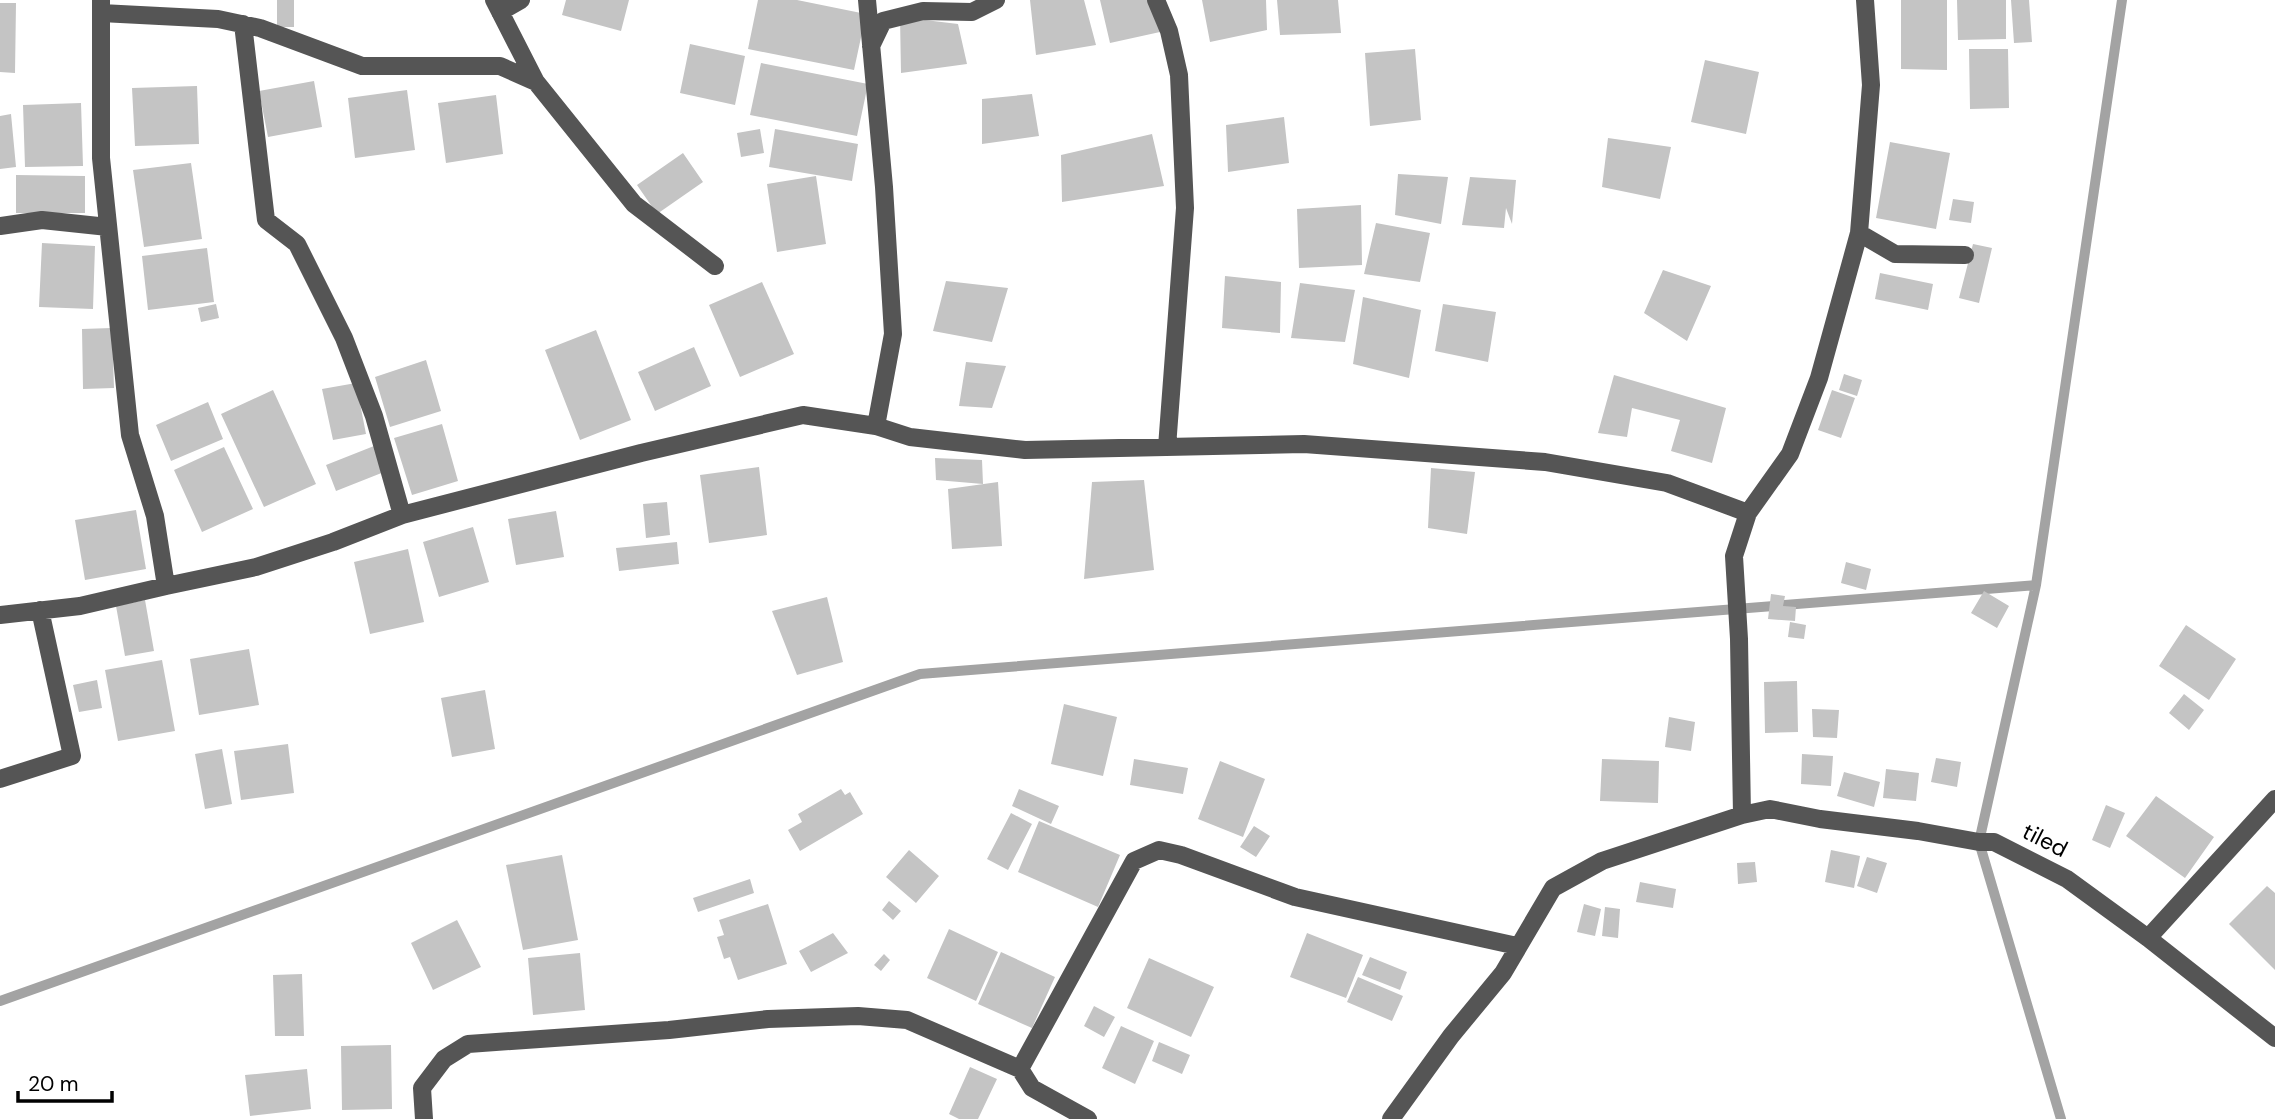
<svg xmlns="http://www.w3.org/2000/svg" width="2275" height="1119" font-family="'DM Sans',sans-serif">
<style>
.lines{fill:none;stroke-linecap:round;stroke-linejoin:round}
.stream{stroke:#a3a3a3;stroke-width:10}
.building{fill:#c4c4c4}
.minor{stroke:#555;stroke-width:18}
.labels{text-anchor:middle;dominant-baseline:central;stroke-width:5;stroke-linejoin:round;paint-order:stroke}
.street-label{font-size:23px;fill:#000;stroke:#fff}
</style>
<rect width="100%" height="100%" fill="#fff"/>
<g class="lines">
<path class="stream" d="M0 1001 920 674 2036 585
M2061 1119 1979 842 2036 585 2122 0"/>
</g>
<path class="building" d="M277 0H294V27H277Z
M566 0H629L621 31 562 15Z
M758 0H797L866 14 854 70 748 49Z
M1030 0H1084L1096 45 1036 55Z
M1100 0H1154L1160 32 1110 43Z
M1202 0H1266L1267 30 1210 42Z
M1277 0H1338L1341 33 1280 35Z
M1901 0H1947V70L1901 69Z
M1957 0H2006V39L1958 40Z
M2011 0H2029L2032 42 2014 43Z
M0 3H16L15 73 0 72Z
M900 17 958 24 967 64 901 73Z
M690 44 745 56 735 105 680 93Z
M1415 49 1421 120 1370 126 1365 53Z
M1969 49H2008L2009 108 1970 109Z
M1705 60 1759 72 1746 134 1691 122Z
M761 63 868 84 857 136 750 115Z
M314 81 322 127 268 137 259 91Z
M197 86 199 144 135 146 132 88Z
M407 90 415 150 355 158 348 98Z
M1032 94 1039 136 982 144V99Z
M496 95 503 154 446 163 438 103Z
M81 103 83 166 25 167 23 105Z
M11 114 16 167 0 169V116Z
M1284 117 1289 163 1228 172 1226 125Z
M760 129 764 153 741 157 737 133Z
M775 129 858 144 852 181 769 167Z
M1152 134 1164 186 1062 202 1061 155Z
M1608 138 1671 147 1660 199 1602 187Z
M1890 142 1950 153 1936 229 1876 218Z
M683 153 703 182 657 214 637 185Z
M191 163 202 239 144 247 133 170Z
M1398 174 1448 177 1441 224 1395 215Z
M16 175 85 176V213H16Z
M816 176 826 244 777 252 767 184Z
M1470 177 1516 180 1512 224 1506 208 1504 228 1462 225Z
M1953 199 1974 202 1971 223 1949 220Z
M1361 205 1362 265 1299 268 1297 209Z
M1376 223 1430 233 1420 282 1364 274Z
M42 243 95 246 93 309 39 307Z
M1973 244 1992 248 1979 303 1959 298Z
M207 248 214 302 148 310 142 256Z
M1663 270 1711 286 1687 341 1644 313Z
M1880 273 1933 284 1928 310 1875 299Z
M1225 276 1281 282 1280 333 1222 328Z
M946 281 1008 288 992 342 933 331Z
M762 282 794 354 740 377 709 305Z
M1300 283 1355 290 1345 342 1291 338Z
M1363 297 1421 310 1409 378 1353 364Z
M216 304 219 318 201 322 198 308Z
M1443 304 1496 312 1488 362 1435 351Z
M112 328 114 388 83 389 82 329Z
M596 330 631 420 580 440 545 350Z
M694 347 711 386 655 411 638 372Z
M426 360 441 411 390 427 375 377Z
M966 362 1006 366 992 408 959 406Z
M1844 374 1862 380 1857 396 1839 390Z
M1614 375 1726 408 1712 463 1671 451 1680 420 1632 408 1627 437 1598 433Z
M356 383 366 434 333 440 322 389Z
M273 390 316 484 264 507 221 414Z
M1832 390 1855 398 1841 438 1818 430Z
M208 402 223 439 171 461 156 425Z
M442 424 458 481 412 495 394 438Z
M374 446 384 472 336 491 326 465Z
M224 447 253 509 202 532 174 470Z
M935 458 982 460 983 484 936 480Z
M759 467 767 535 709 543 700 475Z
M1431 468 1475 472 1467 534 1428 528Z
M1144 480 1154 570 1084 579 1092 482Z
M998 482 1002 546 952 549 948 489Z
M667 502 670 535 646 538 643 504Z
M136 510 146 569 85 580 75 520Z
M556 511 564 557 516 565 508 519Z
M473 527 489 582 439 597 423 542Z
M677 542 679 564 619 571 616 548Z
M408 549 424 622 370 634 354 562Z
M1846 562 1871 569 1866 590 1841 583Z
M1984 591 2009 606 1997 628 1971 613Z
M1771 594 1785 596 1783 606 1796 607 1795 621 1768 619Z
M827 597 843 662 797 675 772 611Z
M145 600 154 651 125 656 116 606Z
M1790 622 1806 625 1804 639 1788 637Z
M2186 625 2236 659 2209 700 2159 666Z
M249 649 259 705 199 715 190 659Z
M162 660 175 731 118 741 105 670Z
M97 680 102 708 79 712 73 685Z
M1797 681 1798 732 1765 733 1764 682Z
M485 690 495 749 452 757 441 698Z
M2184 694 2204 710 2189 730 2169 713Z
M1064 704 1117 717 1103 776 1051 764Z
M1812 709 1839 710 1837 738 1813 737Z
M1669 717 1695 722 1691 751 1665 747Z
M288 744 294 793 241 800 234 751Z
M222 749 232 804 205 809 195 754Z
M1802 754 1833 756 1831 786 1801 784Z
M1936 758 1961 762 1957 787 1931 782Z
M1134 759 1188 768 1183 794 1130 785Z
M1602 759 1659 761 1658 803 1600 801Z
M1220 761 1265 779 1243 837 1198 819Z
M1886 769 1919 773 1916 801 1883 798Z
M1844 772 1880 782 1874 807 1837 796Z
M841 789 845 795 850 792 863 814 800 851 788 830 802 822 798 814Z
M1019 789 1059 806 1051 824 1012 806Z
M2156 796 2214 837 2185 878 2126 836Z
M2106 805 2125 813 2110 848 2092 840Z
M1011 813 1032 824 1008 870 987 859Z
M1039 821 1120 855 1098 907 1018 872Z
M1254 826 1270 836 1256 857 1240 847Z
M909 850 939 876 916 903 886 877Z
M1831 850 1860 856 1854 888 1825 882Z
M562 855 578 940 523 950 506 865Z
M1867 857 1887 863 1877 893 1857 886Z
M1755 862 1757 882 1738 884 1737 863Z
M750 879 754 893 698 912 693 898Z
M1640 882 1676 889 1673 908 1636 902Z
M2267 886 2275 893V970L2229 924Z
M889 901 901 911 893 920 882 910Z
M768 904 787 964 738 980 730 957 724 959 717 937 724 935 719 920Z
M1584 904 1601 909 1595 936 1577 932Z
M1605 907 1620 909 1618 938 1602 936Z
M457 920 481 967 433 990 411 943Z
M949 929 998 952 976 1001 927 978Z
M833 933 848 953 811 972 799 951Z
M1307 933 1363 955 1346 998 1290 977Z
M1001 952 1055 977 1032 1028 978 1004Z
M580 953 585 1010 533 1015 528 958Z
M884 954 890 960 881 971 874 965Z
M1370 957 1407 972 1400 990 1362 975Z
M1149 958 1214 987 1191 1037 1127 1008Z
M302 974 304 1036H275L273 975Z
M1358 977 1403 996 1392 1021 1347 1002Z
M1094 1006 1115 1017 1104 1037 1084 1026Z
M1121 1026 1154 1041 1135 1084 1102 1068Z
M1159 1042 1190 1055 1182 1074 1152 1061Z
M391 1045 392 1109 342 1110 341 1046Z
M970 1067 997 1079 978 1119H959L949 1114Z
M307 1069 311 1109 250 1116 245 1075Z"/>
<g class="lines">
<path class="minor" d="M101 0V158L130 435 155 516 166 586 256 567 333 542 402 515 641 453 803 415 876 426 910 437 1025 450 1304 444 1545 462 1667 483 1748 513
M494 0 536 82
M867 0 884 187 893 334 876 426
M1156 0 1169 31 1179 75 1185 208 1167 447
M500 12 521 0
M101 13 218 19 260 28 362 66H500L536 82 634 204 715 266
M243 24 266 220 297 244 344 338 374 416 402 515
M871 46 883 21 923 11 972 12 996 0
M0 226 42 220 108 227
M1859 233 1895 254 1965 255
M0 615 80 606 166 586
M0 779 72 756 40 610
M1742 815 1770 809 1820 819 1918 831 1979 842H1994L2067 879 2148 938 2275 1038
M2148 938 2275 799
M1020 1069 1134 861 1159 850 1181 855 1295 897 1517 946
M424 1119 422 1088 444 1059 468 1044 669 1030 768 1019 858 1016 907 1020 1020 1069 1032 1088 1088 1119
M1391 1119 1451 1036 1503 973 1553 888 1602 861 1742 815 1739 639 1734 556 1748 513 1790 454 1819 378 1859 233 1871 85 1865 0"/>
</g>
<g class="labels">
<g class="street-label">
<text transform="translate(2045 840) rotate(27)">tiled</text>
</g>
</g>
<path d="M18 1091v10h94v-10" fill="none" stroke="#000000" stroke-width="3.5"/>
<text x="28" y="1091" font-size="21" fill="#000000" stroke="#ffffff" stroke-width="5" paint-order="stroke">20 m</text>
</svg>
